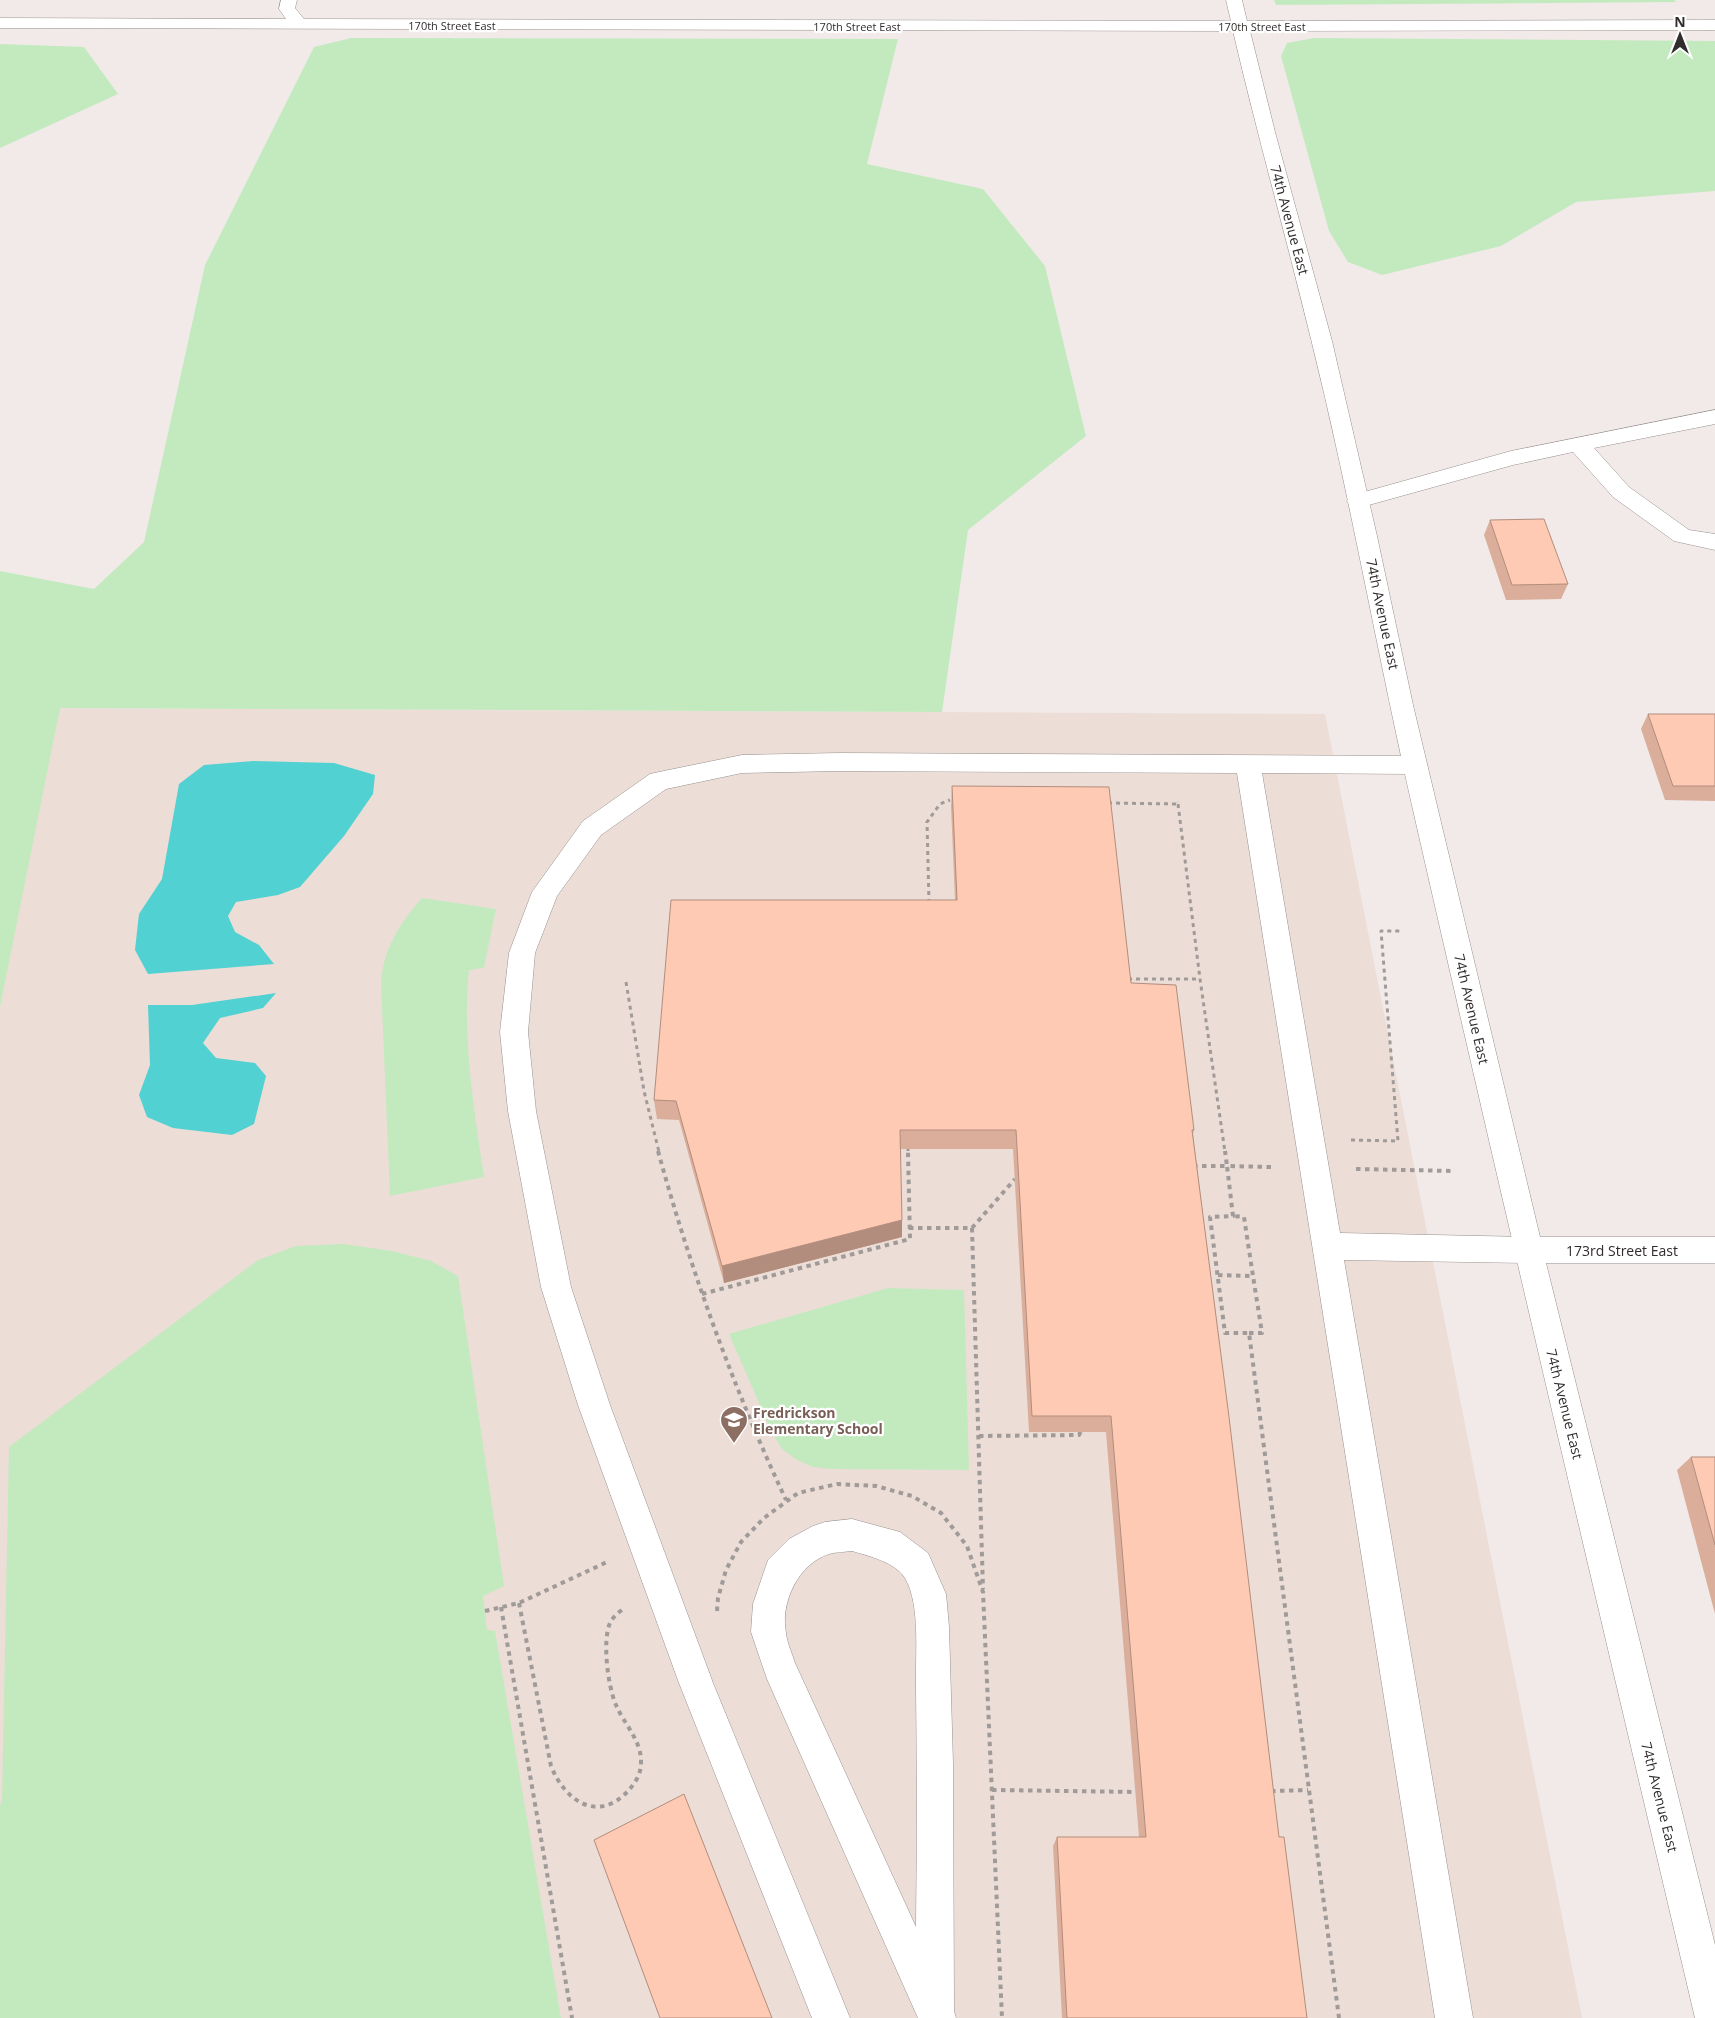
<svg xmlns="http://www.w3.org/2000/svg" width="1715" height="2018" font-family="'Open Sans',sans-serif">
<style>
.built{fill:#ecddd7}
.green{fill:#c3eabf}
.water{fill:#51d1d1}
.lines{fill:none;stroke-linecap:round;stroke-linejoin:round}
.lane-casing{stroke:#98928f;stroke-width:1}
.street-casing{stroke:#98928f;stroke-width:1}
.path-far1{stroke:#a09b99;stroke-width:3;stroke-dasharray:4 4;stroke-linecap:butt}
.path{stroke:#a09b99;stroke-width:4;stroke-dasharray:4.5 4.5;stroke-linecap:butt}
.lane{fill:#fff;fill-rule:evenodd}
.street{fill:#fff;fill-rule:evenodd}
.wall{fill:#daae9a}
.shaded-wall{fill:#b28d7d}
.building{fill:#fecab3;stroke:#b28d7d}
.labels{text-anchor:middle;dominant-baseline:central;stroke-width:4.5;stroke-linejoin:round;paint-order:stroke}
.far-street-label{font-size:11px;fill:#302d2c;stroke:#fff}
.street-label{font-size:14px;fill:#302d2c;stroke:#fff}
.education-label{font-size:14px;font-weight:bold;fill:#785e54;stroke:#fff;text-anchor:start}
</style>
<rect width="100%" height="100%" fill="#f1eae8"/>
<path class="built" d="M59 708 1325 714 1582 2018H0V871Z"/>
<path class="green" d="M1274 0H1674L1677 2 1276 5Z
M351 38 898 39 867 164 983 189 1045 266 1086 436 968 530 942 712 60 708 0 1007V571L94 589 144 542 205 265 314 47Z
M1314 38 1715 41V191L1576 202 1501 246 1382 275 1348 262 1329 231 1281 56 1287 43Z
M0 44 84 47 118 94 0 148Z
M422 898 496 909 484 968 469 970C462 1038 474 1109 484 1177L390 1196 381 984C383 949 399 924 422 898Z
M344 1244 392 1251 431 1261 458 1276 504 1586 483 1596 487 1630 495 1631 561 2018H0V1806L2 1798 9 1447 258 1260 296 1246Z
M888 1288 964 1290 969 1470 832 1469 813 1467 797 1460 782 1449 772 1433 729 1334Z"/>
<path class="water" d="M253 761 334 763 375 775 373 794 344 836 300 887 278 895 236 902 228 916 235 932 259 945 274 964 148 974 135 950 139 914 162 879 179 784 204 765Z
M276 993 263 1008 220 1018 203 1043 216 1058 255 1063 266 1076 254 1124 232 1135 173 1128 147 1117 139 1095 150 1065 148 1005H192Z"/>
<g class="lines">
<defs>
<path id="lane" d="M1715 410V424L1594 448 1629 487 1689 530 1715 534V550L1674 541 1613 497 1573 452 1513 465 1358 508 1350 506 1347 501 1350 496 1511 451Z
M840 753 1415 756 1424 758 1427 765 1424 772 1415 774 1262 773 1340 1233 1528 1237 1539 1240 1543 1250 1539 1260 1528 1263 1344 1260 1473 2018H1435L1237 773 840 771 742 773 666 789 601 835 557 896 535 953 528 1032 536 1111 571 1287 610 1405 713 1683 850 2018H812L679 1683 578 1405 541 1287 508 1111 500 1032 509 953 532 892 583 821 650 774 659 772 742 755Z
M852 1519 900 1532 928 1553 946 1594 949 1627 953 1764 954 2011 956 2018H918L767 1679 751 1632 753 1604 768 1560 789 1539 813 1526 825 1522ZM852 1551C869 1556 895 1562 905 1578 921 1605 915 1657 916 1687 917 1767 917 1847 916 1927L795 1663C792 1653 787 1643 786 1633 780 1603 798 1564 829 1554 836 1552 845 1552 852 1551Z"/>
<path id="street" d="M281 0H297L295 8 304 19 1231 21 1226 0H1242L1247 21 1715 20V30L1250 31 1275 132 1332 341 1377 536 1413 705 1540 1237H1715V1263H1546L1715 1945V2018H1695C1600 1616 1505 1213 1413 810 1377 653 1350 495 1311 339 1286 236 1257 134 1233 31L0 28V18L286 19 279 9Z"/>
</defs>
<use href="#lane" class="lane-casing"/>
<use href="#street" class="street-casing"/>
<path class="path-far1" d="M1108 803 1178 804 1177 802
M1178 804 1200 979 1225 1152
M929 903 927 822 940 804 950 800
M1128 979H1200
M626 982 644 1091 659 1152
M1351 1140 1398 1141 1381 931H1400
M908 1147V1152"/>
<path class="path" d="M658 1151C691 1271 733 1387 786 1500
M1193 1166H1227L1225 1151
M1271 1167 1227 1166 1233 1216 1210 1217 1225 1333H1249L1339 2018
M1356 1169 1455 1171
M909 1228H972L983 1589
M972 1228 1015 1179
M1218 1275 1253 1276 1244 1217 1233 1216
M702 1294 910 1239 908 1151
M1249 1333H1262L1253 1276
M979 1436 1079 1435 1082 1429
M519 1603 551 1766C565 1801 598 1824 629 1790 635 1783 641 1774 641 1763 642 1741 624 1724 616 1705 608 1687 602 1641 610 1623 613 1617 618 1613 623 1609
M501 1607 572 2018
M485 1611 519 1603 607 1562
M717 1611 718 1598 726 1570 741 1542 764 1518 798 1493 837 1484 876 1486 912 1496 941 1513 967 1546 983 1592 1002 2018
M992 1790 1139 1792
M1271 1791 1308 1790"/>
<use href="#lane" class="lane"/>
<use href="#street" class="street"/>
</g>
<path class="wall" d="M1490 520 1568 584 1561 599 1506 600 1484 535Z
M1648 714H1715V801L1665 800 1641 729Z
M952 786 1131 983 1194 1130 1193 1134 1279 1837 1307 2018H1062L1053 1846 1057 1837H1139L1106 1432H1029L1013 1149H900L902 1220V1237L724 1283 679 1120 657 1119 654 1100 955 900 951 807Z
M1691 1457H1715V1614L1677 1470Z"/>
<path class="shaded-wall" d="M902 1220V1237L724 1283 722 1266Z"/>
<path class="building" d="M1544 519 1568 584 1512 585 1490 520Z
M1648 714H1715V786H1673Z
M952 786 1109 787 1131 983 1176 985 1194 1130H1192L1229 1417 1279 1837H1284L1307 2018H1067L1057 1837H1146L1111 1416H1032L1016 1130H900L902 1220 722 1266 676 1101 654 1100 671 900H957Z
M1691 1457H1715V1545Z
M684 1794 772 2018H660L594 1840Z"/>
<defs>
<symbol id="school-pin" viewBox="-11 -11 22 30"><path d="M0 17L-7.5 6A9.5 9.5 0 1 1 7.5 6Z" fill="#8d6e63" stroke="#fff"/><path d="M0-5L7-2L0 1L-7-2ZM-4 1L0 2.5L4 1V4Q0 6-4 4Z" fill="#fff"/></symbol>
</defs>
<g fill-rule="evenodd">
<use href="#school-pin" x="718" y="1404" width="32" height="43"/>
</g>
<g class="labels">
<g class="far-street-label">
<text x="452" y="25">170th Street East</text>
<text x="857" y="26">170th Street East</text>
<text x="1262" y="26">170th Street East</text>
</g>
<g class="street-label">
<text transform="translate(1290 220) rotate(75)">74th Avenue East</text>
<text transform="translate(1383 614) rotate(78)">74th Avenue East</text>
<text transform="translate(1472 1009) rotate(77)">74th Avenue East</text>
<text x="1622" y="1250">173rd Street East</text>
<text transform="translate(1565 1404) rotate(76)">74th Avenue East</text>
<text transform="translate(1660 1797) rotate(76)">74th Avenue East</text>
</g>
<g class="education-label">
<text x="753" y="1412">Fredrickson<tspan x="753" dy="16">Elementary School</tspan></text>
</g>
</g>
<g transform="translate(1680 35)" stroke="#ffffff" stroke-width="4" paint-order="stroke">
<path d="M0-4L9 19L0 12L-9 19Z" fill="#302d2c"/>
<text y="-8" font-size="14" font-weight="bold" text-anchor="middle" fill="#302d2c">N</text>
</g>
</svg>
